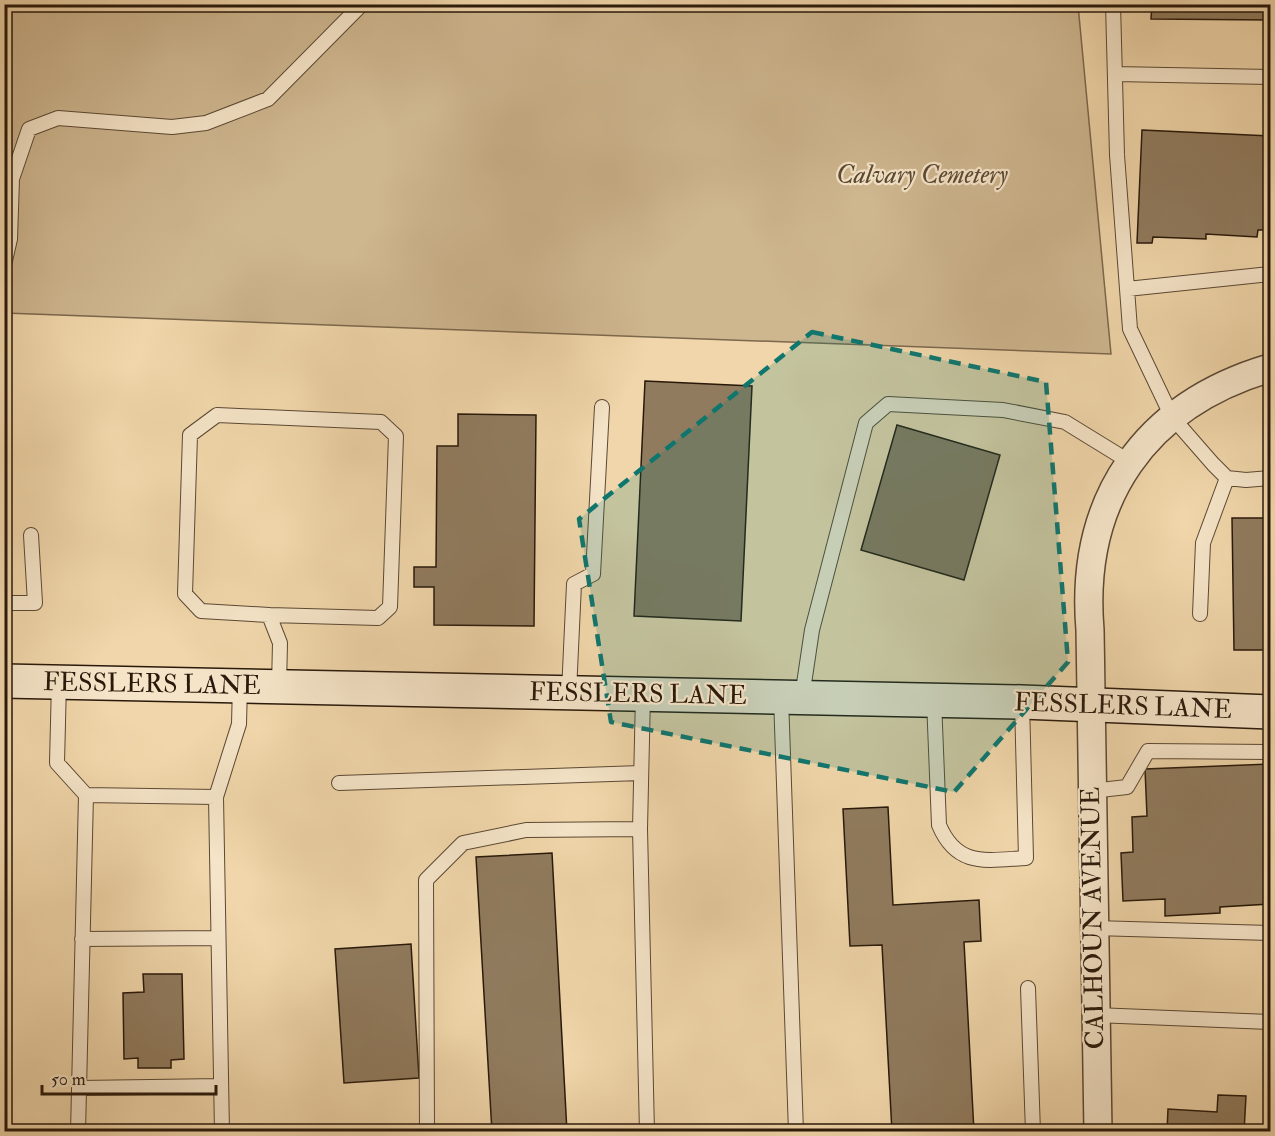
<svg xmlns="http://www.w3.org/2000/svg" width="1275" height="1136" font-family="'IM FELL Double Pica',serif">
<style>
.green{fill:#ceb68f;stroke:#7c684d;stroke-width:1.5}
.building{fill:#907b5e;stroke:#29190b;stroke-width:1.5}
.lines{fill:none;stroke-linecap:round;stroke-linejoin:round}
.service-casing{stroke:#5b4833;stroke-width:16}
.minor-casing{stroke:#5b4833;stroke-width:30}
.secondary-casing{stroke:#29190b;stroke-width:36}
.service{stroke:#f5e4c8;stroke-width:14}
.minor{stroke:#f5e4c8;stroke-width:27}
.secondary{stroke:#f5e4c8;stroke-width:33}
.marked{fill:#0f766e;fill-opacity:0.2;stroke:#0f766e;stroke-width:4.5;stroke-dasharray:12 8;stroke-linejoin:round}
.labels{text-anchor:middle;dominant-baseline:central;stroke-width:4.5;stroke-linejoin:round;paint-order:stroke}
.park-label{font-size:26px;font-style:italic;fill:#5b4833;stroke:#f5e4c8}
.street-label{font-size:26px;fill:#29190b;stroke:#f5e4c8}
</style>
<rect width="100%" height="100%" fill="#f0d6aa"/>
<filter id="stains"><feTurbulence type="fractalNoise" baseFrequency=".00333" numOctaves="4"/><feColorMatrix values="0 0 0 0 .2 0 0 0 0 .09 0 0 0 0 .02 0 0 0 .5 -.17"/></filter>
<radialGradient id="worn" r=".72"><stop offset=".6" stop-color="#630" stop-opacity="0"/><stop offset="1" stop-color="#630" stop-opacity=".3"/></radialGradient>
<path class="green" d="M5 5H1078L1111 354 5 313Z"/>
<path class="building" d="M1152 4H1270V20L1151 19Z
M1142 130 1270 136V230H1258L1257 237 1206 234V239L1153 237 1152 243H1137Z
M645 381 752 386 741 621 634 616Z
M458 414 536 415 534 626 434 625V587H414V567H436L437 446H458Z
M897 425 1000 455 964 580 861 550Z
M4 513H7L9 568 4 569Z
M1232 518H1270V650H1234Z
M1270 764V904L1220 907V913L1165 916V899L1123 901 1121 853 1133 852 1132 817 1147 816 1145 769Z
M888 807 893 905 979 900 981 941 964 942 974 1132H892L882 945 850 946 843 809Z
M552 853 567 1132H492L476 857Z
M411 944 419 1078 344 1083 335 949Z
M143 974H182L184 1059 171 1060V1068H138V1058L124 1059 123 993 144 992Z
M1218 1095 1246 1096 1244 1132H1167L1168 1109 1217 1112Z"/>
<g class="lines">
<defs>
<path id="service" d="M1113 4 1117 155 1130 329 1172 417 1213 464 1227 478 1246 480 1270 478
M1115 74 1270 77
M4 265 10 239 12 179 29 129 58 118 172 127 206 123 268 99 362 4
M1127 289 1270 274
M4 603H35L31 535
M1200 614 1203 543 1227 478
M269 615 378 618 390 607 396 436 381 422 217 415 190 435 185 594 201 611 269 615 280 643 279 686
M59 682 57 763 86 795 78 1132
M569 692 574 584 593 574 602 407
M643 694 640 829 647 1132
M781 697 796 1132
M802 697 812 630 866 423 888 404 1003 410 1065 422 1130 462
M934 700 939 825C957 868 987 860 1026 858L1022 702
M339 783 641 773
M1091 791 1127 787 1148 751 1270 752
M86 795 216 797
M1094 928 1270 933
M82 939 218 938
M1028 988 1033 1132
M1095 1015 1270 1022
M79 1088 221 1086
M222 1132 216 797 239 724 240 685
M427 1132 426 880 463 843 526 830 640 829"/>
<path id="minor" d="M1098 1132 1090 630C1079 499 1145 405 1270 368"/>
<path id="secondary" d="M4 681 1022 702 1270 712"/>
</defs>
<use href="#service" class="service-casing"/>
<use href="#minor" class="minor-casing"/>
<use href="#secondary" class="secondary-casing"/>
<use href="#service" class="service"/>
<use href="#minor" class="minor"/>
<use href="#secondary" class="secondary"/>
</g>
<path class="marked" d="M812 332 1046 382 1068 662 954 792 611 722 579 519Z"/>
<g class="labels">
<g class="park-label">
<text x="922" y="175">Calvary Cemetery</text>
</g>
<g class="street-label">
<text transform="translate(152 684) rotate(1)">FESSLERS LANE</text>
<text transform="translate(638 694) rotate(1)">FESSLERS LANE</text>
<text transform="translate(1123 706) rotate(2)">FESSLERS LANE</text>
<text transform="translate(1093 918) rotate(-91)">CALHOUN AVENUE</text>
</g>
</g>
<rect width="1275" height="1136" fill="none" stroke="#f0d6aa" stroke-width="24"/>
<rect x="6" y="6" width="1263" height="1124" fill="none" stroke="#29190b" stroke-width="3"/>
<rect x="12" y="12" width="1251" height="1112" fill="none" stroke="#29190b" stroke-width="1.5"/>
<path d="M42 1085v9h174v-9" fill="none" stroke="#29190b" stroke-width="3"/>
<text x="51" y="1085" font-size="18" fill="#29190b" stroke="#f5e4c8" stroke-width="4.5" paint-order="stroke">50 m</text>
<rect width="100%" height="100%" filter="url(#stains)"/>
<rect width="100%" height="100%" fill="url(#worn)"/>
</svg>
